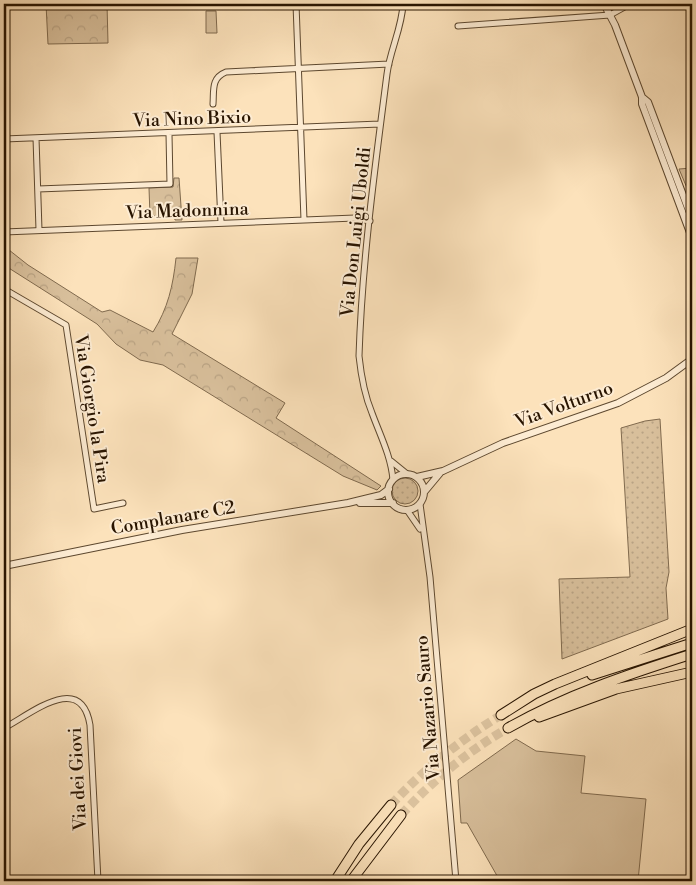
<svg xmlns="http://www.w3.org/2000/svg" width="696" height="885" font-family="'Libre Bodoni',serif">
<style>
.grass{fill:url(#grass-dots);stroke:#806a4e}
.forest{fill:url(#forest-crowns);stroke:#806a4e}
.pitch{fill:#d8bf9b;stroke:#806a4e}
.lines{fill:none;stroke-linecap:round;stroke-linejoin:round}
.motorway-tunnel{stroke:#dcc39f;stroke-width:9;stroke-dasharray:9 4.5;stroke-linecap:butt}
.minor-casing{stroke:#5d482f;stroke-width:7}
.tertiary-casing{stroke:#5d482f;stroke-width:8}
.motorway-casing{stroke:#281400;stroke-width:11}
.minor{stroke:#fdecd3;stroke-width:5}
.tertiary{stroke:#fdecd3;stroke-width:6}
.motorway{stroke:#fce2bb;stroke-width:9}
.labels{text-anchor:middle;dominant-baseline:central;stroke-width:4;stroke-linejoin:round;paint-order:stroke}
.street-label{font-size:18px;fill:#281400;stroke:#fdecd3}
</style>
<defs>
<pattern id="grass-dots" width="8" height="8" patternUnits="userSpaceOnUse" patternTransform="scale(1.25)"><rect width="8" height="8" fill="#d8bf9b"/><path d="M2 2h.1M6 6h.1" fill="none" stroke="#b9a384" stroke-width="1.8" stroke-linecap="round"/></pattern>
<pattern id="forest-crowns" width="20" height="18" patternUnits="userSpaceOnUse" patternTransform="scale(1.25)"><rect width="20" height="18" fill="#d8bf9b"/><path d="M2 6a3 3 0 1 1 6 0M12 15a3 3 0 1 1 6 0" fill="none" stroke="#b9a384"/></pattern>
</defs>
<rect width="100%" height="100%" fill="#fce2bb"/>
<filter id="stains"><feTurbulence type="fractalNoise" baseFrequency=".004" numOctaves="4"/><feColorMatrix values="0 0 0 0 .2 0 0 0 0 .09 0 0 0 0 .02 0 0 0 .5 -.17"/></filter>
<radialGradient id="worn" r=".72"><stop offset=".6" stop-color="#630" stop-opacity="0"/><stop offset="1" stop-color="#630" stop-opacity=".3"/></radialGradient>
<path class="grass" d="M660 419 669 572 666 588 668 619 562 659 559 579 630 577 621 428 645 421Z
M392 491a13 13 0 1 1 26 0a13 13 0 1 1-26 0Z"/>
<path class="forest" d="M46 4H107L108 43 48 44Z
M692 168V200L679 169Z
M174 178H179L182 220H175L174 215 150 216 149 188 173 187Z
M4 246 28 265 102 312 110 310 153 332C168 308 173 286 176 258H198L192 294 172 334 285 403 276 418 381 486 377 490 343 476 163 365 140 360 116 344 97 324 4 265Z"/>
<path class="pitch" d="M206 11H216L217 33H206Z
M516 739 536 751 585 756 581 793 646 799 638 881H500L467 823H461L458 780Z"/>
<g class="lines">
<path class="motorway-tunnel" d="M391 805C423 770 460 740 501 715
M401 815C433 780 467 752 508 728"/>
<defs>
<path id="minor" d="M296 4 304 220
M458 26 610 15 630 4
M213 104C214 90 211 78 226 72L389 64
M217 132 221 223
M36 138 39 230
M4 139 380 124
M38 189 170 184 169 134
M4 232 355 218 370 221
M4 289 66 325 94 509 123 503
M391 461 407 474
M393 480C391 456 380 435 372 413 364 394 361 375 359 356 362 262 375 167 387 74 390 50 402 28 403 4
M420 504 430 577 456 881
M407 510 420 529
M4 728C31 714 81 671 90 725L98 881
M4 876 7 881"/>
<path id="tertiary" d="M604 4 615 25 642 97V104L692 238
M642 97 648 102 692 219
M388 492a18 18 0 1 1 36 0a18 18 0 1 1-36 0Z
M417 477 443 471 503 443 618 403 666 378 692 359
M425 491 440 473
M360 503H393
M4 566 182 530 348 503 381 495 389 489"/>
<path id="motorway" d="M592 675 692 643
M501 715 534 694 555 684 692 629
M539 717 616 689 692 672
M508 728C566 695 629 674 692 654
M335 881 359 844 391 805
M351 881 401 815"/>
</defs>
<use href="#minor" class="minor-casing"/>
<use href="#tertiary" class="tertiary-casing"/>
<use href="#motorway" class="motorway-casing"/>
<use href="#minor" class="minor"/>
<use href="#tertiary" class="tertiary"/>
<use href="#motorway" class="motorway"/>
</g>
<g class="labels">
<g class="street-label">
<text transform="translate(192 119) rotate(-2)">Via Nino Bixio</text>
<text transform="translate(187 211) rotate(-2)">Via Madonnina</text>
<text transform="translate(356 232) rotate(-84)">Via Don Luigi Uboldi</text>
<text transform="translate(564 405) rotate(-20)">Via Volturno</text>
<text transform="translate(92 409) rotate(81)">Via Giorgio la Pira</text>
<text transform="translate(173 518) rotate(-10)">Complanare C2</text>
<text transform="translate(428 708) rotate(-95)">Via Nazario Sauro</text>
<text transform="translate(78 779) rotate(-93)">Via dei Giovi</text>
</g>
</g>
<rect width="696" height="885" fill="none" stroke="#fce2bb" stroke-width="20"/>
<rect x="5" y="5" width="686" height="875" fill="none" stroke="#281400" stroke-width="2.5"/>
<rect x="10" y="10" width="676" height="865" fill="none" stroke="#281400"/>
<rect width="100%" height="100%" filter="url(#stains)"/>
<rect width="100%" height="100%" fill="url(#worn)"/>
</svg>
